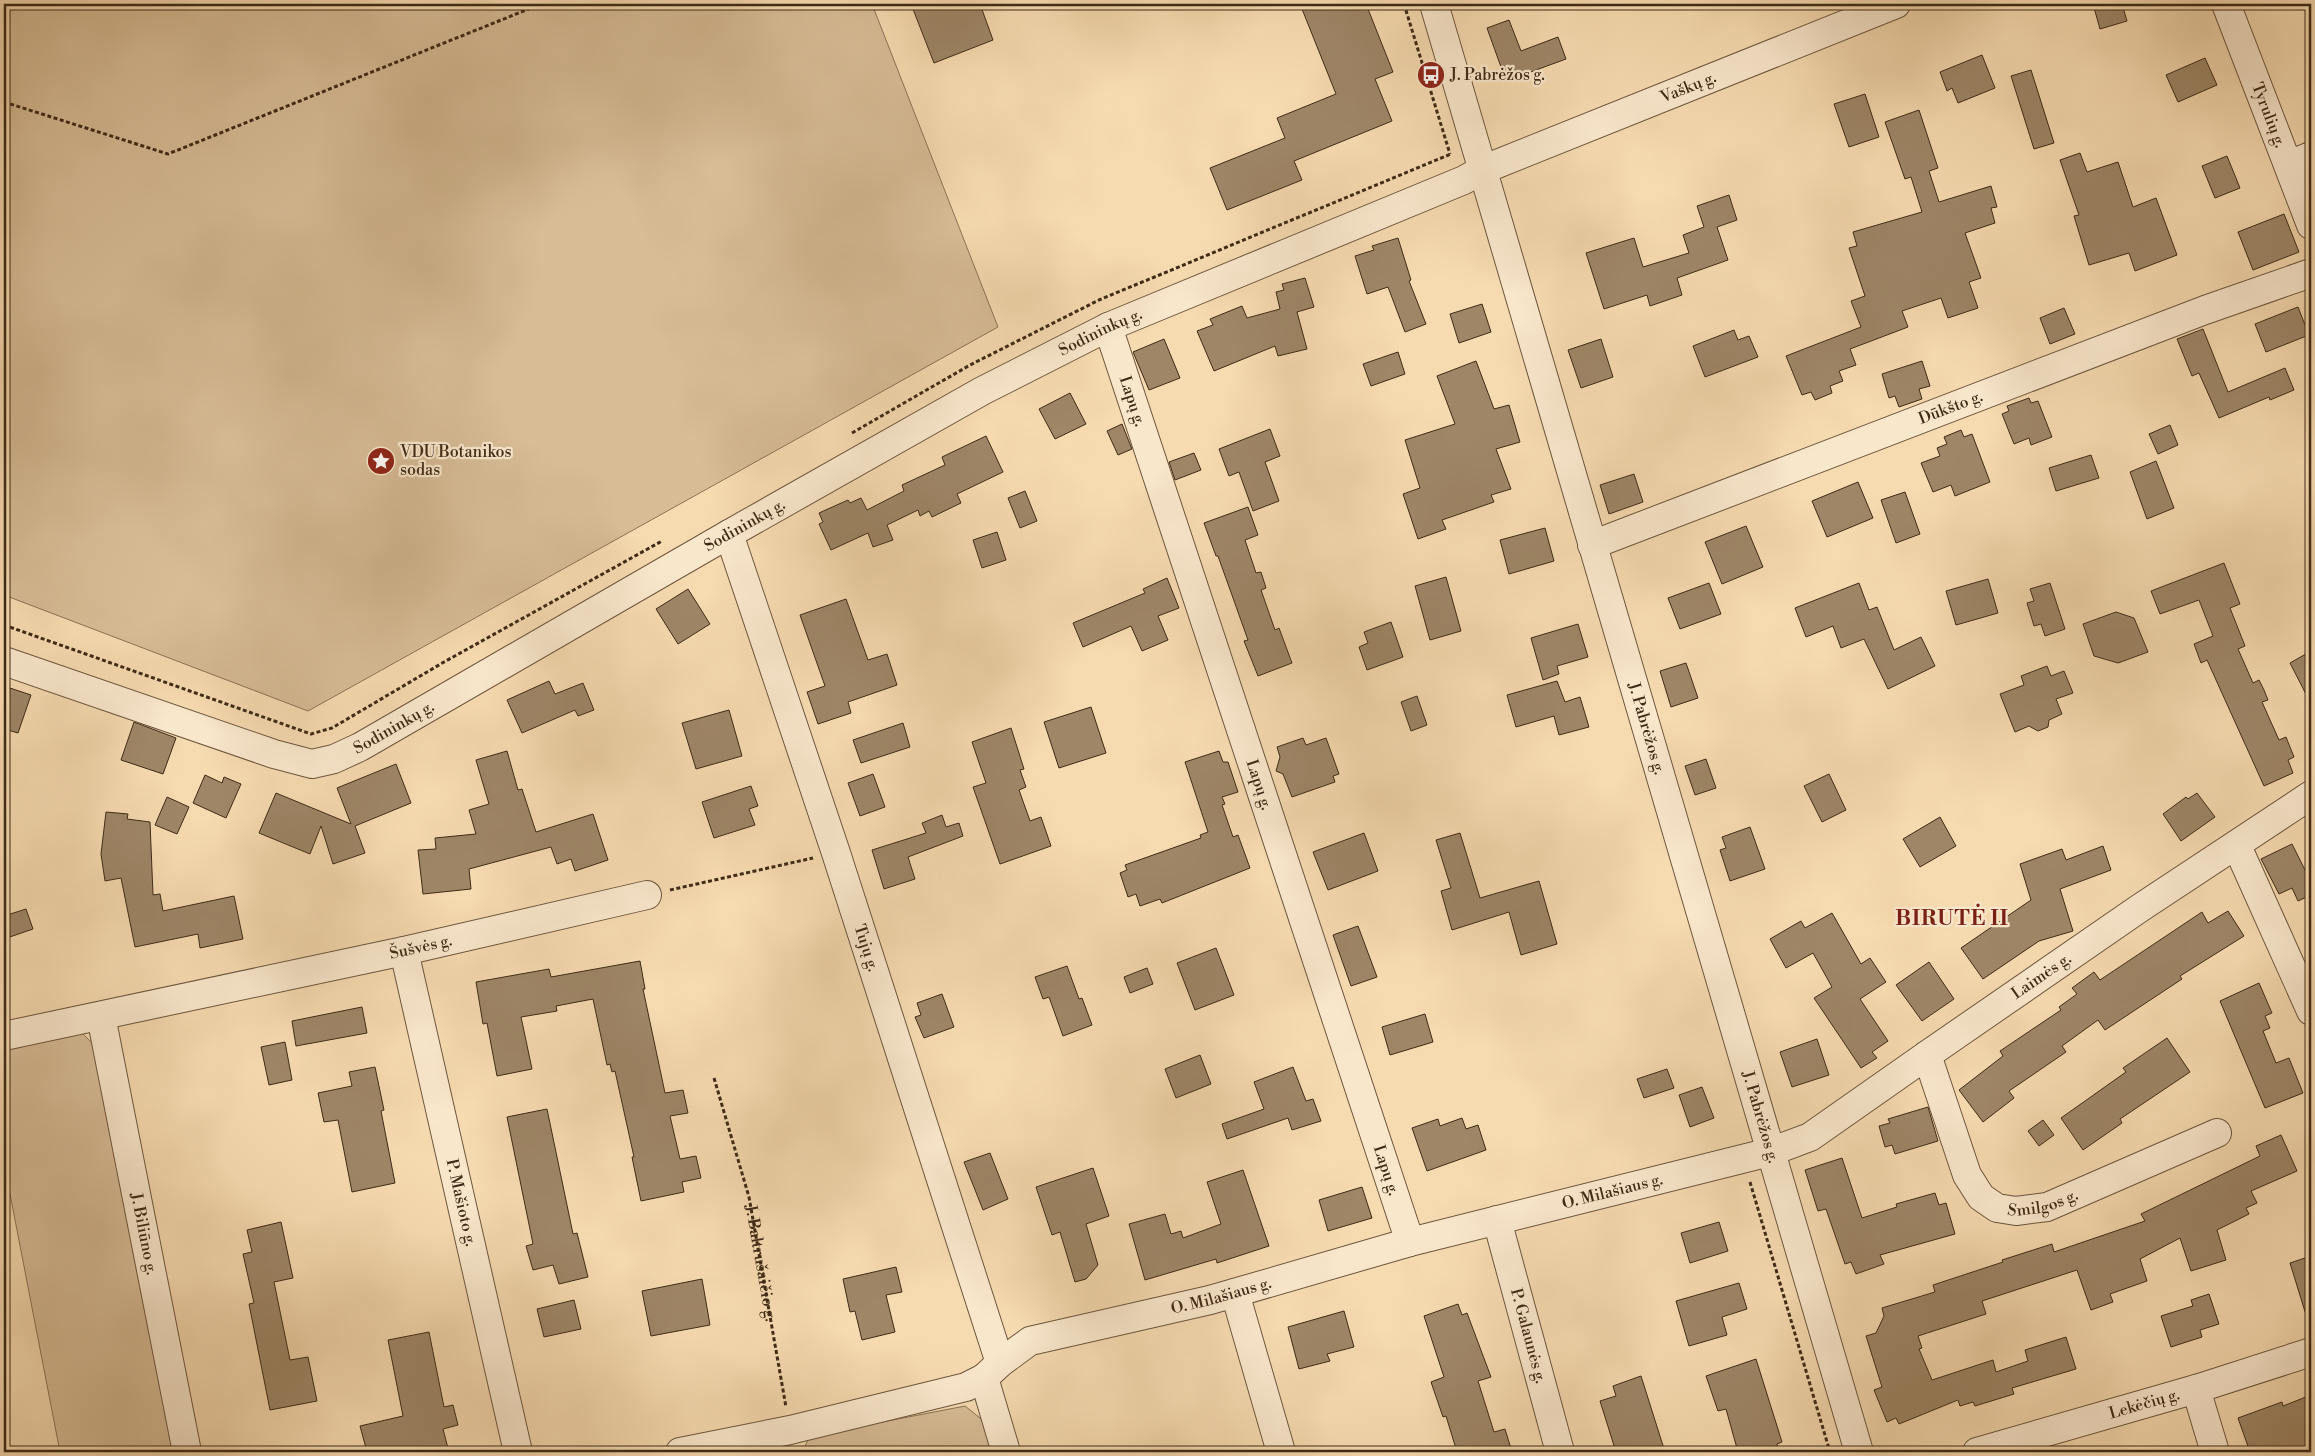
<svg xmlns="http://www.w3.org/2000/svg" width="2315" height="1456" font-family="'Libre Bodoni',serif">
<style>
.green{fill:#d7bc96;stroke:#8b7356}
.building{fill:#9e8667;stroke:#3f2a17}
.lines{fill:none;stroke-linecap:round;stroke-linejoin:round}
.minor-casing{stroke:#6d563d;stroke-width:30}
.path{stroke:#3f2a17;stroke-width:3;stroke-dasharray:4 2.5;stroke-linecap:butt}
.minor{stroke:#f9e7cc;stroke-width:28}
.labels{text-anchor:middle;dominant-baseline:central;stroke-width:4.5;stroke-linejoin:round;paint-order:stroke}
.poi-label{font-size:16px;fill:#3f2a17;stroke:#f9e7cc;text-anchor:start}
.street-label{font-size:16px;fill:#3f2a17;stroke:#f9e7cc}
.district-label{font-size:21px;font-weight:bold;letter-spacing:1px;fill:#7a1f14;stroke:#f9e7cc}
</style>
<rect width="100%" height="100%" fill="#f6dab0"/>
<filter id="stains"><feTurbulence type="fractalNoise" baseFrequency=".004" numOctaves="4"/><feColorMatrix values="0 0 0 0 .2 0 0 0 0 .09 0 0 0 0 .02 0 0 0 .5 -.17"/></filter>
<radialGradient id="worn" r=".72"><stop offset=".6" stop-color="#630" stop-opacity="0"/><stop offset="1" stop-color="#630" stop-opacity=".3"/></radialGradient>
<path class="green" d="M4 4H872L998 327 308 711 4 595Z
M69 1030 83 1034 95 1046 181 1452H60L4 1163V1046Z
M965 1406 985 1422 995 1452H802L810 1436Z"/>
<path class="building" d="M911 4H980L993 40 934 63Z
M1300 4H1366L1393 72 1375 79 1392 121 1294 161 1302 180 1227 210 1210 168 1285 138 1277 118 1336 94Z
M2093 4H2122L2127 21 2100 29Z
M1509 20 1521 51 1558 37 1566 59 1506 81 1487 28Z
M1982 55 1995 88 1958 103 1952 88 1947 91 1940 72Z
M2205 58 2217 85 2178 102 2166 75Z
M2031 70 2054 143 2034 149 2011 76Z
M1865 94 1879 137 1849 147 1834 104Z
M1919 110 1938 168 1929 171 1939 202 1991 186 1997 207 1991 208 1995 223 1965 233 1981 278 1969 282 1978 308 1948 318 1941 298 1902 311 1908 327 1850 349 1856 365 1839 371 1843 381 1830 386 1832 393 1815 400 1811 392 1802 395 1786 356 1861 327 1851 301 1865 296 1849 248 1857 246 1853 232 1922 212 1911 177 1905 179 1885 122Z
M2080 153 2087 172 2118 162 2133 207 2156 198 2177 255 2135 271 2129 253 2089 265 2074 216 2079 215 2060 160Z
M2227 156 2240 188 2215 198 2202 166Z
M1729 195 1737 220 1717 227 1728 260 1677 278 1682 295 1650 306 1647 295 1604 309 1586 253 1634 238 1643 267 1689 253 1683 235 1704 227 1697 206Z
M2284 214 2299 252 2253 270 2238 232Z
M1398 238 1411 280 1409 281 1426 324 1405 332 1388 287 1367 294 1355 256 1374 250 1372 246Z
M1305 278 1314 307 1297 312 1307 349 1278 356 1275 346 1214 371 1197 331 1213 325 1210 319 1242 306 1247 318 1280 309 1276 292 1284 290 1282 284Z
M1482 304 1491 332 1459 343 1450 314Z
M2298 307 2309 335 2266 352 2255 324Z
M2064 308 2075 334 2050 344 2040 318Z
M2203 329 2228 392 2285 368 2294 390 2270 400 2269 397 2219 418 2199 373 2192 376 2177 339Z
M1734 330 1738 340 1749 336 1758 357 1705 377 1693 346Z
M1164 339 1180 378 1149 390 1133 352Z
M1601 339 1613 377 1581 388 1568 350Z
M1398 352 1405 374 1371 386 1363 364Z
M1476 361 1494 409 1509 405 1520 442 1496 449 1511 489 1491 495 1494 502 1442 520 1446 529 1418 539 1403 494 1420 488 1405 440 1455 424 1437 376Z
M1922 361 1930 386 1919 389 1922 399 1899 407 1895 396 1889 398 1882 374Z
M1070 393 1086 424 1055 439 1039 409Z
M2029 398 2031 403 2038 401 2052 437 2031 445 2029 438 2014 444 2002 414 2009 411 2007 406Z
M1122 424 1132 449 1118 455 1107 431Z
M2170 425 2178 445 2158 454 2149 434Z
M1270 429 1280 456 1265 462 1279 501 1253 511 1239 472 1229 476 1219 449Z
M1961 430 1964 437 1972 434 1990 482 1955 496 1951 485 1933 492 1921 463 1940 456 1937 448 1947 444 1944 437Z
M986 436 1003 472 957 494 961 503 932 517 929 511 920 516 918 510 887 525 893 540 873 547 868 533 831 550 819 524 823 522 819 513 848 500 850 503 861 498 867 510 904 491 902 485 945 465 942 457Z
M1194 453 1201 470 1175 480 1169 462Z
M2091 455 2099 478 2056 491 2049 468Z
M2156 461 2174 508 2147 519 2130 472Z
M1634 474 1643 502 1609 514 1600 485Z
M1858 482 1873 518 1827 537 1812 501Z
M1025 491 1037 521 1020 528 1008 498Z
M1905 492 1920 534 1896 543 1881 500Z
M1248 507 1258 535 1245 540 1256 573 1261 572 1266 588 1261 590 1275 630 1279 628 1292 663 1258 676 1244 641 1248 640 1218 556H1216L1204 523Z
M1746 526 1763 567 1722 584 1705 542Z
M1545 528 1554 561 1509 574 1500 540Z
M997 532 1006 560 982 568 973 540Z
M2224 563 2240 604 2230 608 2245 646 2238 649 2253 683 2259 680 2264 690 2268 700 2262 702 2279 740 2286 737 2294 757 2288 760 2293 773 2264 786 2207 660 2201 663 2194 644 2213 636 2199 600 2160 614 2151 591Z
M1446 577 1461 631 1430 640 1415 586Z
M1167 578 1179 608 1158 616 1168 640 1142 651 1131 626 1083 647 1073 623 1145 593 1143 589Z
M1988 579 1998 613 1956 625 1946 591Z
M1709 583 1721 614 1680 629 1668 598Z
M1859 583 1869 610 1877 607 1894 650 1921 637 1935 666 1888 689 1864 639 1841 648 1833 626 1806 637 1795 608Z
M2050 583 2065 629 2045 636 2041 624 2034 626 2027 603 2034 601 2030 589Z
M688 589 710 624 678 644 656 609Z
M846 599 868 660 887 654 897 685 848 702 851 713 818 724 807 692 825 686 800 615Z
M2116 612 2134 618 2148 652 2118 663 2094 656 2083 624Z
M1391 622 1403 657 1367 670 1359 647 1368 643 1364 632Z
M1578 624 1588 657 1557 666 1559 674 1543 680 1531 638Z
M2311 651V704L2290 663Z
M1686 663 1698 698 1671 707 1660 671Z
M2047 666 2051 676 2064 671 2073 693 2056 699 2062 714 2049 720 2048 727 2038 731 2029 726 2015 732 2000 694 2024 685 2021 676Z
M549 681 555 694 583 683 594 710 578 716 575 710 522 733 507 700Z
M1557 681 1565 702 1580 697 1589 727 1559 735 1554 716 1516 727 1507 695Z
M4 686 31 695 18 733 4 729Z
M1417 696 1427 725 1411 731 1401 702Z
M1091 707 1106 753 1059 768 1044 722Z
M729 710 742 756 696 769 682 723Z
M134 722 176 738 163 774 121 760Z
M903 723 910 747 861 763 853 740Z
M1011 728 1024 769 1020 770 1026 787 1019 790 1030 821 1041 817 1051 846 1000 864 973 787 986 783 972 742Z
M1303 738 1306 745 1326 738 1339 774 1333 776 1335 782 1292 797 1283 774 1276 771 1280 757 1277 747Z
M507 751 518 790 522 789 536 832 593 814 608 860 575 871 571 859 557 864 551 847 469 869 471 889 423 894 418 850 436 849 435 838 476 834 469 810 489 804 476 760Z
M1219 751 1223 762H1228L1238 792 1222 797 1225 804 1222 805 1233 837 1238 835 1250 868 1162 903 1160 899 1140 906 1136 894 1128 897 1120 873 1127 870 1125 865 1201 838 1200 835 1208 832 1185 762Z
M1706 759 1716 788 1695 795 1685 766Z
M396 764 411 803 355 826 365 853 333 864 321 826 310 854 259 833 276 793 351 824 337 788Z
M873 774 885 807 860 816 848 783Z
M1829 774 1846 810 1822 822 1804 786Z
M205 775 222 783 224 777 241 784 226 818 193 803Z
M751 786 758 806 749 809 755 825 714 838 702 802Z
M2197 793 2215 817 2181 841 2163 814 2186 797 2188 799Z
M167 797 189 807 177 834 155 825Z
M106 812 128 814 127 819 150 822 153 895 160 894 163 911 234 896 243 939 200 948 198 934 135 947 121 878 105 881 101 854Z
M942 815 946 827 959 823 963 836 908 857 915 879 884 889 872 850 926 833 922 823Z
M1940 817 1956 846 1920 867 1903 839Z
M1750 827 1765 869 1730 881 1720 850 1726 848 1722 837Z
M1364 833 1378 871 1328 890 1313 852Z
M1460 833 1480 898 1539 881 1557 944 1521 955 1509 912 1452 930 1441 891 1451 888 1436 840Z
M2292 844 2311 882V895L2298 901 2292 888 2279 894 2261 859Z
M2103 846 2111 870 2060 889 2073 931 2039 941 1983 979 1961 948 2031 900 2020 864 2062 849 2066 860Z
M26 909 33 929 4 939V916Z
M2228 911 2244 936 2180 976 2182 979 2105 1030 2098 1020 2062 1046 2066 1052 2009 1091 2014 1098 1983 1122 1959 1090 2003 1056 2000 1051 2061 1010 2059 1007 2077 994 2072 988 2094 972 2100 980 2202 912 2208 923Z
M1832 913 1861 964 1870 958 1886 982 1860 999 1888 1041 1872 1052 1877 1058 1861 1068 1814 998 1832 987 1813 953 1786 968 1770 939 1801 921 1805 928Z
M1358 926 1377 977 1351 986 1333 935Z
M1216 948 1234 995 1195 1010 1177 963Z
M640 961 645 989H643L665 1093 683 1090 688 1113 670 1116 680 1159 696 1156 701 1178 682 1182 684 1192 641 1201 632 1157H634L615 1071 612 1072 610 1064 607 1065 593 999 556 1006 557 1011 521 1017 532 1069 497 1076 487 1023 483 1024 476 982 549 969 551 977Z
M1929 962 1954 999 1922 1021 1896 985Z
M1067 966 1079 999 1082 998 1092 1025 1063 1036 1049 997 1043 999 1035 977Z
M1147 968 1153 984 1130 993 1124 977Z
M2259 983 2272 1013 2265 1016 2270 1028 2263 1031 2276 1063 2289 1058 2303 1093 2265 1108 2220 1001Z
M942 994 954 1027 924 1038 915 1017 921 1015 917 1003Z
M362 1007 367 1033 296 1046 292 1021Z
M1425 1014 1433 1042 1390 1055 1382 1027Z
M2167 1038 2190 1072 2120 1119 2122 1123 2083 1150 2061 1118 2126 1072 2123 1068Z
M1817 1039 1829 1075 1792 1087 1780 1052Z
M285 1042 292 1080 269 1085 261 1047Z
M1200 1055 1211 1084 1176 1098 1165 1069Z
M375 1067 384 1110 381 1111 395 1183 352 1192 338 1120 324 1122 318 1093 352 1086 349 1072Z
M1293 1067 1306 1101 1313 1099 1321 1121 1292 1130 1288 1118 1227 1139 1222 1124 1264 1109 1254 1082Z
M1667 1069 1674 1088 1644 1098 1637 1079Z
M1702 1087 1714 1118 1690 1127 1679 1095Z
M1928 1107 1938 1141 1895 1154 1892 1145 1885 1147 1879 1126 1890 1123 1888 1119Z
M547 1109 573 1234 577 1233 588 1277 559 1284 553 1265 533 1270 526 1246 533 1244 507 1117Z
M1462 1118 1466 1129 1478 1125 1486 1150 1427 1171 1412 1128 1438 1119 1440 1126Z
M2043 1120 2054 1135 2039 1146 2028 1131Z
M2281 1135 2297 1171 2251 1191 2257 1203 2246 1208 2249 1214 2217 1230 2226 1260 2191 1271 2180 1238 2140 1259 2147 1281 2110 1294 2113 1302 2091 1310 2077 1270 1982 1301 1986 1314 1918 1336 1922 1348 1919 1349 1932 1380 1993 1360 1996 1372 2028 1361 2025 1350 2066 1337 2076 1369 2012 1388 2014 1394 1975 1406 1973 1402 1960 1406 1958 1400 1899 1424 1896 1418 1887 1422 1874 1390 1882 1387 1866 1336 1876 1333 1884 1316 1882 1308 1935 1292 1933 1285 2003 1262 2002 1260 2052 1244 2054 1252 2145 1221 2141 1214 2260 1156 2256 1146Z
M990 1153 1008 1199 983 1210 964 1162Z
M1842 1158 1862 1218 1897 1207 1896 1204 1935 1193 1939 1205 1946 1203 1955 1234 1880 1255 1884 1264 1856 1274 1851 1262 1845 1264 1826 1209 1818 1211 1805 1170Z
M1093 1168 1109 1216 1086 1224 1098 1265 1086 1279 1075 1282 1060 1232 1052 1235 1036 1187Z
M1243 1170 1269 1246 1217 1263 1216 1259 1145 1280 1129 1224 1165 1214 1171 1234 1181 1231 1183 1238 1221 1224 1207 1182Z
M1362 1187 1372 1218 1328 1231 1319 1200Z
M281 1222 293 1278 274 1282 290 1360 308 1357 317 1401 270 1410 249 1304 254 1303 243 1254 252 1252 247 1230Z
M1719 1222 1728 1251 1690 1263 1681 1233Z
M2311 1256V1317L2307 1318 2290 1263Z
M896 1267 902 1292 886 1295 895 1332 862 1340 855 1311 850 1312 843 1279Z
M702 1279 710 1325 651 1336 642 1291Z
M1739 1283 1747 1309 1722 1317 1727 1335 1689 1346 1676 1301Z
M2209 1294 2219 1324 2200 1330 2202 1337 2171 1347 2161 1316 2193 1306 2191 1300Z
M574 1300 581 1329 544 1337 537 1309Z
M1458 1304 1462 1315 1467 1313 1491 1377 1478 1381 1494 1432 1505 1429 1512 1452H1457L1446 1416 1443 1417 1431 1382 1444 1377 1424 1316Z
M1344 1311 1354 1347 1327 1354 1330 1361 1299 1369 1288 1327Z
M429 1332 444 1407 453 1405 458 1425 443 1429 449 1452H412L411 1447 389 1452H367L360 1426 403 1416 388 1340Z
M1756 1359 1782 1442 1777 1444 1779 1452H1738L1726 1409 1718 1411 1706 1376Z
M1641 1376 1665 1452H1616L1600 1401 1616 1396 1613 1386Z
M2311 1395V1452H2250L2238 1418 2282 1402 2283 1406Z"/>
<g class="lines">
<defs>
<g id="minor">
<path id="s2" d="M1434 4 1859 1452"/>
<path id="s3" d="M2226 4 2311 225"/>
<path d="M2289 165 2311 156"/>
<path id="s4" d="M1108 327 1410 1242"/>
<path id="s5" d="M729 534 836 853 1000 1363"/>
<path id="s6" d="M1592 545 2205 310 2311 273"/>
<path id="s7" d="M4 661 274 754 312 764 334 759 360 747 729 534 982 391 1108 327 1464 180 1482 170 1896 4"/>
<path d="M2237 846 2311 1011"/>
<path id="s8" d="M404 951 518 1452"/>
<path id="s9" d="M101 1016 187 1452"/>
<path id="s10" d="M4 1036 404 951 647 895"/>
<path id="s11" d="M1927 1055 1967 1175 1981 1197 1997 1208 2016 1211 2047 1207 2217 1133"/>
<path id="s12" d="M1497 1220 1560 1452"/>
<path d="M1235 1293 1281 1452"/>
<path d="M984 1378 1006 1452"/>
<path d="M2196 1389 2215 1452"/>
<path id="s13" d="M680 1452 790 1430 966 1387 984 1378 1000 1363 1030 1341 1210 1300 1410 1242 1770 1152 1810 1137 1927 1055 2140 908 2311 795"/>
<path id="s14" d="M1977 1452 2196 1389 2311 1352"/>
</g>
</defs>
<use href="#minor" class="minor-casing"/>
<g class="path">
<path d="M1404 4 1450 154"/>
<path d="M4 102 168 154 541 4"/>
<path d="M852 433 970 365 1099 300 1451 154"/>
<path d="M4 625 311 734 332 728 444 662 662 541"/>
<path d="M670 890 813 858"/>
<path id="s1" d="M714 1078 749 1197 786 1407"/>
<path d="M1750 1182 1830 1452"/>
</g>
<use href="#minor" class="minor"/>
</g>
<defs>
<symbol id="bus-disc" viewBox="-11 -11 22 22"><circle r="9.5" fill="#8f2418" stroke="#f9e7cc"/><path d="M-5-6H5V4H4V6H2V4H-2V6H-4V4H-5ZM-3.5-4V0h7V-4ZM-3.5 1.2v1.5H-2V1.2ZM2 1.2v1.5H3.5V1.2Z" fill="#fff"/></symbol>
<symbol id="sight-disc" viewBox="-11 -11 22 22"><circle r="9.5" fill="#8f2418" stroke="#f9e7cc"/><path d="M0-6L1.8-2.2L6-1.7L2.9 1.2L3.7 5.4L0 3.3L-3.7 5.4L-2.9 1.2L-6-1.7L-1.8-2.2Z" fill="#fff"/></symbol>
</defs>
<g fill-rule="evenodd">
<use href="#bus-disc" x="1415" y="59" width="32" height="32"/>
<use href="#sight-disc" x="365" y="445" width="32" height="32"/>
</g>
<g class="labels">
<g class="poi-label">
<text x="1450" y="75">J. Pabrėžos g.</text>
<text x="400" y="452">VDU Botanikos<tspan x="400" dy="18">sodas</tspan></text>
</g>
<g class="street-label">
<text stroke="none"><textPath href="#s7" startOffset="1862">Vaškų g.</textPath></text>
<text stroke="none"><textPath href="#s3" startOffset="119">Tyrulių g.</textPath></text>
<text stroke="none"><textPath href="#s7" startOffset="1225">Sodininkų g.</textPath></text>
<text stroke="none"><textPath href="#s4" startOffset="78">Lapų g.</textPath></text>
<text stroke="none"><textPath href="#s6" startOffset="384">Dūkšto g.</textPath></text>
<text stroke="none"><textPath href="#s7" startOffset="820">Sodininkų g.</textPath></text>
<text stroke="none"><textPath href="#s7" startOffset="415">Sodininkų g.</textPath></text>
<text stroke="none"><textPath href="#s2" startOffset="755">J. Pabrėžos g.</textPath></text>
<text stroke="none"><textPath href="#s4" startOffset="482">Lapų g.</textPath></text>
<text stroke="none"><textPath href="#s10" startOffset="426">Šušvės g.</textPath></text>
<text stroke="none"><textPath href="#s5" startOffset="436">Tujų g.</textPath></text>
<text stroke="none"><textPath href="#s13" startOffset="1461">Laimės g.</textPath></text>
<text stroke="none"><textPath href="#s2" startOffset="1160">J. Pabrėžos g.</textPath></text>
<text stroke="none"><textPath href="#s4" startOffset="888">Lapų g.</textPath></text>
<text stroke="none"><textPath href="#s13" startOffset="974">O. Milašiaus g.</textPath></text>
<text stroke="none"><textPath href="#s11" startOffset="219">Smilgos g.</textPath></text>
<text stroke="none"><textPath href="#s8" startOffset="258">P. Mašioto g.</textPath></text>
<text stroke="none"><textPath href="#s9" startOffset="222">J. Biliūno g.</textPath></text>
<text stroke="none"><textPath href="#s1" startOffset="191">J. Baltrušaičio g.</textPath></text>
<text stroke="none"><textPath href="#s13" startOffset="569">O. Milašiaus g.</textPath></text>
<text stroke="none"><textPath href="#s12" startOffset="120">P. Galaunės g.</textPath></text>
<text stroke="none"><textPath href="#s14" startOffset="174">Lekėčių g.</textPath></text>
</g>
<g class="district-label">
<text x="1952" y="919">BIRUTĖ II</text>
</g>
</g>
<rect width="2315" height="1456" fill="none" stroke="#f6dab0" stroke-width="20"/>
<rect x="5" y="5" width="2305" height="1446" fill="none" stroke="#3f2a17" stroke-width="2.5"/>
<rect x="10" y="10" width="2295" height="1436" fill="none" stroke="#3f2a17"/>
<rect width="100%" height="100%" filter="url(#stains)"/>
<rect width="100%" height="100%" fill="url(#worn)"/>
</svg>
